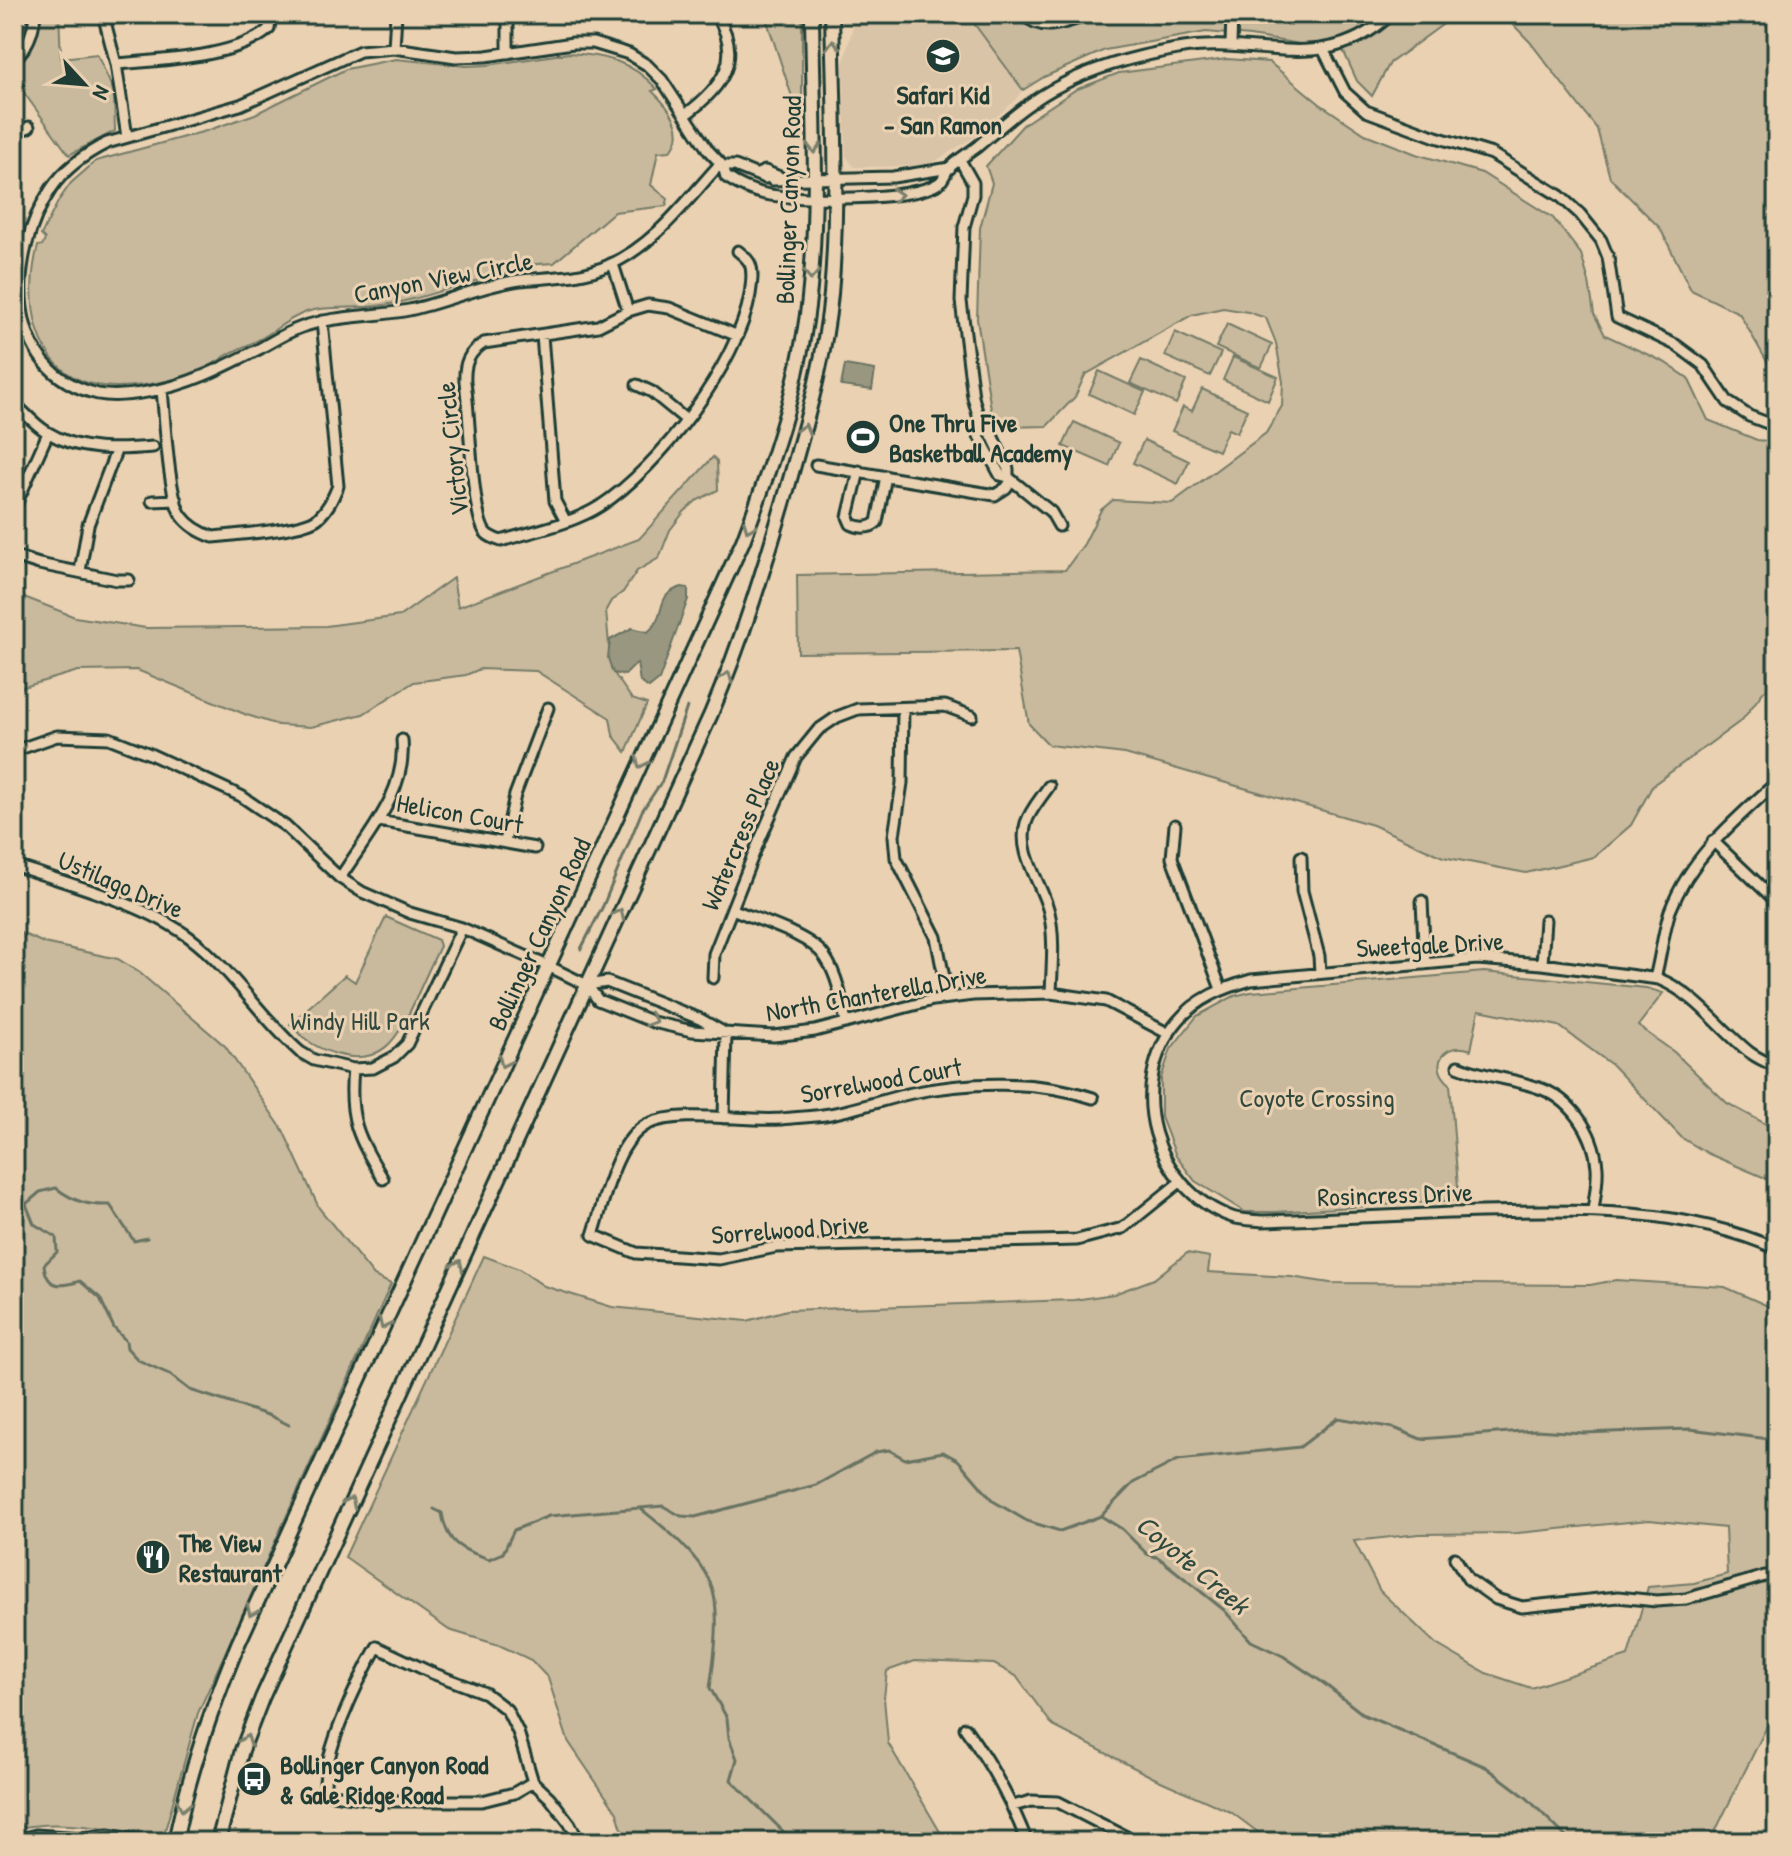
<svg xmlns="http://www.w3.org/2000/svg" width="1791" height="1856" font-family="'Patrick Hand',sans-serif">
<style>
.built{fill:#d9c4a8}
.green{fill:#c9b99d;stroke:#747b68;stroke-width:2;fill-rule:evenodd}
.water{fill:#999780;stroke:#687362;stroke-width:2}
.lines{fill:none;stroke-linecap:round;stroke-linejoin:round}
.stream{stroke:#687362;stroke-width:3}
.street-casing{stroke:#1f3d34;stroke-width:15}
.secondary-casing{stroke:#1f3d34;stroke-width:18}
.street{stroke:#ead1b2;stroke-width:9}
.secondary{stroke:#ead1b2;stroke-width:12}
.oneway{stroke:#7a806d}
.labels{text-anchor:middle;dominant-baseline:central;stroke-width:6;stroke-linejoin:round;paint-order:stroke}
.poi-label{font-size:26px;font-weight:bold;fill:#1f3d34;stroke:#ead1b2;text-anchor:start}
.street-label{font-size:26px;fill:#1f3d34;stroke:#ead1b2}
.park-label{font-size:26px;fill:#30493e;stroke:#ead1b2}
.water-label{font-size:28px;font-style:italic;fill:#314a3f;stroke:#ead1b2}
</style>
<rect width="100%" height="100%" fill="#ead1b2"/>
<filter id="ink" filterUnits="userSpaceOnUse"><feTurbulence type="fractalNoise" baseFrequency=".0125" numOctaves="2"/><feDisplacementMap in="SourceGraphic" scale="16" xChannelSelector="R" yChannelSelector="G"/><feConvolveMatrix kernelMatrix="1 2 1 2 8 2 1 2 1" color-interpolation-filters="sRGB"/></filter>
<g filter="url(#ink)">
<path class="built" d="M853 14H967L1023 90 1014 101 974 137 934 162 916 166 854 167 846 156 843 65 854 23Z"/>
<path class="green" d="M14 14H59L61 58 97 54 114 92 115 131 69 155 14 79Z
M764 14H802V127L769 27Z
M967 14H1457L1390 63 1372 96 1357 81 1338 39 1307 45 1250 36 1206 32 1105 50 1044 77 1023 90Z
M1503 14H1777V379L1739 313 1691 290 1660 228 1610 178 1597 129 1530 42Z
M569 53C604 55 632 61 657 89L652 91C669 107 689 131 670 151L658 152 651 185 668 199 666 206 614 212 554 263 523 265 518 273C469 277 425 301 376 306 355 309 322 305 304 313 288 319 276 330 262 338 251 344 240 348 229 354 219 360 209 368 198 372 171 382 124 391 96 385 32 372 24 297 38 246L43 245 45 239 41 235 59 200 71 183 96 161 206 131 255 114 346 69 396 59 466 66 488 65Z
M1227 59 1269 62 1320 104 1365 134 1416 154 1482 173 1553 218 1581 254 1589 282 1594 314 1605 335 1664 362 1688 378 1708 420 1757 440 1777 442V682L1764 691 1742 720 1653 785 1631 825 1594 857 1526 873 1443 857 1373 825 1125 754 1049 745 1029 724 1016 651 798 653 797 575 1065 570 1084 544 1101 510 1113 500 1172 503 1266 433 1282 406 1283 382 1276 343 1266 318 1248 312 1223 308 1192 315 1085 375 1075 397 1047 426 1002 427 992 416 977 319 980 228 992 183 986 166 1024 124 1075 90 1119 73Z
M1227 324 1272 345 1261 368 1216 347Z
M1175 332 1221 353 1210 376 1165 356Z
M1233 357 1278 377 1268 401 1223 380Z
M1141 360 1186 381 1176 404 1130 383Z
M1099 371 1145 392 1134 415 1089 394Z
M1202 389 1247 410 1237 433 1228 429 1218 451 1172 431 1183 407 1192 411Z
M1074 422 1119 443 1109 466 1063 446Z
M1144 440 1189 461 1178 484 1133 463Z
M713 457 717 461 718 490 696 501 684 512 670 530 659 558 637 571 623 592 611 601 606 610 611 669 632 699 647 704 626 752 613 735 610 718 536 671 480 669 466 675 414 682 363 714 311 727 278 725 247 715 137 670 78 671 14 690V593L75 617 146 628 326 626 400 616 453 578 458 607 639 539Z
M386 917 438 940 440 946C431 965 422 984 414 1003 397 1039 382 1067 336 1054 316 1048 304 1040 290 1024L345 975 355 982Z
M14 930 44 943 118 959 140 973 225 1046 283 1130 319 1208 374 1276 391 1284 198 1713 164 1834 154 1839C109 1829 60 1818 14 1829Z
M1484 972 1646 988 1663 993 1638 1026 1674 1052 1727 1103 1777 1130V1183L1709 1154 1682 1138 1612 1065 1559 1026 1479 1010 1471 1050C1445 1040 1427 1065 1450 1084L1459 1200 1276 1212H1245L1195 1181 1176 1156 1161 1117V1078L1171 1049 1197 1016 1234 996 1251 992Z
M1187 1253 1210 1257 1208 1272 1291 1277 1330 1283 1590 1285 1616 1280 1725 1287 1777 1310V1706L1710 1842H1271L1231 1812 1154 1778 1053 1726 1016 1676 994 1664 915 1661 887 1671 884 1698 888 1743 946 1842H626L617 1813 568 1741 548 1678 531 1660 499 1645 449 1630 345 1557 484 1256 519 1269 544 1286 612 1307 747 1321 787 1310 1074 1300 1114 1294 1154 1279ZM1649 1520 1725 1528 1727 1574 1694 1583 1648 1587 1628 1656 1531 1688 1486 1673 1436 1644 1380 1591 1354 1541 1419 1534 1518 1533Z"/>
<path class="water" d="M845 365 875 370 872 390 841 386Z
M682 587 688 588V599L659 680 649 688 640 682 637 663 625 675 613 673 608 658 610 640 632 628 648 632C669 613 653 595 682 587Z"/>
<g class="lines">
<path class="stream" d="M1760 14 1777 29
M581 949 603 906 642 811 662 781 687 707
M14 1202 26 1204
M26 1204 34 1224 56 1237 57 1252 44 1265C47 1289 61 1287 80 1281L100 1298 114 1328 126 1341 127 1348 138 1360 169 1374 190 1390 271 1416 289 1425
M26 1204 40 1192 56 1188C73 1201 88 1206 110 1205L134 1241 147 1238
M434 1509 442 1513C447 1545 461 1549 489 1559L503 1553 514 1530 549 1516 663 1506 681 1516 695 1517 816 1485 876 1452 889 1450 905 1459 943 1452 958 1460 993 1501 1027 1521 1060 1531 1101 1516 1133 1483 1178 1460 1300 1447 1338 1418 1394 1428 1421 1439 1535 1430 1584 1433 1690 1429 1777 1440
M641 1509C666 1529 696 1552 710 1582 722 1609 714 1659 710 1688L727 1718 729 1738 737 1759 731 1780 794 1842
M1101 1516 1122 1529 1147 1554 1159 1558 1224 1610 1251 1641 1283 1656 1322 1682 1364 1715 1486 1767 1527 1798 1571 1842"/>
<defs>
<path id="street" d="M103 14 116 64 127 137
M508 14V53
M1023 14C1044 35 1068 21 1092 14
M1231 45 1232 14
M394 48 396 14
M1324 51 1345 92 1366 111 1436 137 1492 154 1560 196 1580 214 1601 240 1608 257 1617 317 1676 345 1703 365 1728 402 1749 416 1770 424H1777
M14 60C28 46 33 34 35 14
M116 64C159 60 237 58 269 29L271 14
M685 115C723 87 744 58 716 14
M14 133 29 127
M960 160 973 183V195L964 227 961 301 973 397 981 426 979 436 1000 475 1008 477 1051 512 1059 526
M720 164C687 200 655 245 609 265 581 278 551 277 520 280 482 285 447 302 409 310 374 317 336 315 302 327 287 332 273 341 259 349 222 368 187 386 147 392 131 395 114 397 98 394 2 372 7 255 51 189 65 168 85 154 107 143L240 105 360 51 394 48 456 57 486 56 573 43H593L629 54 647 65 662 80 708 150 723 166 726 177C738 185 751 191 765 194 797 201 913 201 939 183 944 179 945 173 949 168 957 160 969 153 978 146 1004 124 1030 100 1061 85 1097 66 1137 56 1177 49 1257 34 1323 79 1391 14
M723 166H735L765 178
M758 174 765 171 782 178
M772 180 893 177 950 168
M613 264 628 311
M542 335 555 501 565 520
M738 336 669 308 648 305 628 311 598 326 484 343C468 353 464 364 465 382 470 413 471 511 485 532 489 537 495 539 501 541 533 531 572 524 600 506 659 468 738 364 750 295 751 286 754 273 750 264 748 259 743 255 738 251
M637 385 652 392 685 419
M162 390C165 416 168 498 182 516 189 526 202 533 213 537 236 534 301 531 318 518 328 509 333 498 338 486L322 321
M14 403C25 413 35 425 47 432 79 452 118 450 153 447
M981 426 989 429 1008 469V477
M816 465 995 495 1006 488 1011 481
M859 471 848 517 851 524C859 528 870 529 877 522L886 476
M152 501 176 500
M14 509 48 433
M14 556 39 564 117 580H129
M80 571 88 525 116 451
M903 708 902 783 894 836 896 858 936 937 948 998
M14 751 57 736 109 738 150 754 241 796 285 826 340 878 362 892 410 913 462 928 548 966 587 985 598 1000 653 1022 692 1031 774 1036 815 1031 933 1000 973 995 1051 993 1106 1001 1169 1034
M1049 786C1041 798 1030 810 1026 823 1017 854 1042 883 1049 912 1055 938 1052 966 1051 993
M378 821 535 848
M1175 825 1172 858 1221 989
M1713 841 1777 902
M505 842 515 795 548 708
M1301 857 1302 891 1319 956 1320 973
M14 865C68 884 143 903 189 937 232 969 260 1017 300 1052L314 1060 353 1069 373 1068 394 1057 407 1044 462 928
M340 878C367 835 407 793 402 740
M1422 901 1425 964
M732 909C757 920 811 935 825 957 838 976 842 1001 846 1023
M1542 964 1545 920
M713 978 714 954 754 853 796 757 818 730 837 717 858 709 945 706 972 716
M1655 978C1661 956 1663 932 1670 911 1691 856 1735 820 1777 782
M587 985 607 982 700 1019 723 1032
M1458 1066C1484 1077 1510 1078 1536 1087 1570 1097 1594 1131 1597 1167 1598 1181 1595 1196 1593 1210
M1777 1067C1768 1063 1757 1058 1749 1052 1718 1027 1697 995 1659 979L1542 964 1477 959 1251 980C1224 988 1197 998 1178 1021 1124 1085 1154 1190 1232 1217 1241 1220 1252 1220 1262 1221 1335 1219 1409 1214 1482 1212 1580 1209 1686 1208 1777 1249
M353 1069C348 1119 358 1137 383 1179
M1093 1098C1037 1080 970 1081 912 1093 885 1099 858 1109 830 1114 814 1117 797 1117 781 1119 744 1122 681 1109 648 1124 615 1140 604 1202 593 1235L636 1253 719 1259 776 1247 1077 1240 1123 1228 1180 1182
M724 1118 726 1033
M1455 1558 1468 1579 1496 1599 1522 1607 1618 1597 1656 1601 1686 1599 1765 1576H1777
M965 1728C991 1764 1011 1800 1027 1842
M533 1782 514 1793 482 1801H383L325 1793C322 1754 357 1682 377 1647L432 1673 485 1693 507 1710 518 1732 533 1782 550 1798 570 1824 579 1842
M1013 1806 1031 1801 1058 1802 1136 1842
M14 1841 36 1835 83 1838 108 1835 151 1842"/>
<path id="secondary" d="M175 1842C189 1773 211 1709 238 1644L743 541C774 459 802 376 810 288 819 197 813 105 812 14
M218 1842 242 1750 262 1698 711 714C742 641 765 566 787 490 805 425 825 361 831 294 839 202 834 107 832 14"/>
</defs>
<use href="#street" class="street-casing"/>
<use href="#secondary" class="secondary-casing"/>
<use href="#street" class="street"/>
<use href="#secondary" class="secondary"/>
</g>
<defs><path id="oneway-chevron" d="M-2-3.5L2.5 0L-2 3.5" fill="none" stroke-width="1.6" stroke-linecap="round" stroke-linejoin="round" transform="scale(2)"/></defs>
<g class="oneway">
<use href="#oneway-chevron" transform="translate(833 45) rotate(-91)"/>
<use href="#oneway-chevron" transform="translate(814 148) rotate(89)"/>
<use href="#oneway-chevron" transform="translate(897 195) rotate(-5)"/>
<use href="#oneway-chevron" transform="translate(811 275) rotate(94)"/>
<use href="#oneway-chevron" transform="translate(804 429) rotate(-74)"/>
<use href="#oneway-chevron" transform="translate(749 527) rotate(111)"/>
<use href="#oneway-chevron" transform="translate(727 677) rotate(-67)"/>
<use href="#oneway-chevron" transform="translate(641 763) rotate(115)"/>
<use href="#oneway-chevron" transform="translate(619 914) rotate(-65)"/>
<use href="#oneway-chevron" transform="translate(652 1020) rotate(18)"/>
<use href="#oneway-chevron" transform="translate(504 1062) rotate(115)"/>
<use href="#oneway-chevron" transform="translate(458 1265) rotate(-65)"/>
<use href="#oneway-chevron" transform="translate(384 1324) rotate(115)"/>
<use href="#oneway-chevron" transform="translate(350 1502) rotate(-65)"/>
<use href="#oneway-chevron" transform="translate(252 1611) rotate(115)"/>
<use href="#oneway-chevron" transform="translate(246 1740) rotate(-70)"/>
<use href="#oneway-chevron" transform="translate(183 1806) rotate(103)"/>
</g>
</g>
<defs>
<symbol id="school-disc" viewBox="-11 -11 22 22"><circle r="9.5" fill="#1f3d34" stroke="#ead1b2"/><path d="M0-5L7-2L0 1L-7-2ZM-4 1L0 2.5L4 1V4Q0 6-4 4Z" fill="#fff"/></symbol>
<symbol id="stadium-disc" viewBox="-11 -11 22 22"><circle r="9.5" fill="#1f3d34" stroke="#ead1b2"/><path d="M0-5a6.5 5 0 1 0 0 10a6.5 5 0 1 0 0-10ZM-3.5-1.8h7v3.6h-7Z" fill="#fff"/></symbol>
<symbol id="restaurant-disc" viewBox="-11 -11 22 22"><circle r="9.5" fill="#1f3d34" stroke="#ead1b2"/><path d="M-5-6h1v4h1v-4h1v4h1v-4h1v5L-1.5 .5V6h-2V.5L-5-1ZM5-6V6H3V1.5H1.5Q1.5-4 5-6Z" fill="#fff"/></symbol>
<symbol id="bus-disc" viewBox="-11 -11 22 22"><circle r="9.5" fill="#1f3d34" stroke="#ead1b2"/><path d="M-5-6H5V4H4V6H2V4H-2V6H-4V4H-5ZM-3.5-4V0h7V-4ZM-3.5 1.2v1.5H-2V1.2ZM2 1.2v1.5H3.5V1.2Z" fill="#fff"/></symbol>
</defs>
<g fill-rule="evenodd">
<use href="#school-disc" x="923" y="36" width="40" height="40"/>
<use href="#stadium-disc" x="843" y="417" width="40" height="40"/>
<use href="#restaurant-disc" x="133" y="1537" width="40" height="40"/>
<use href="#bus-disc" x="234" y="1759" width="40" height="40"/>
</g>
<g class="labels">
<g class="poi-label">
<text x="943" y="94" text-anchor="middle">Safari Kid<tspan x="943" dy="30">- San Ramon</tspan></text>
<text x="889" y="422">One Thru Five<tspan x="889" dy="30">Basketball Academy</tspan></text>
<text x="179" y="1542">The View<tspan x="179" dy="30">Restaurant</tspan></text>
<text x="280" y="1764">Bollinger Canyon Road<tspan x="280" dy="30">&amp; Gale Ridge Road</tspan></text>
</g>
<g class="street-label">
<text transform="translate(788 200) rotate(-88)">Bollinger Canyon Road</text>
<text transform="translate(443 277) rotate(-11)">Canyon View Circle</text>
<text transform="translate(452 449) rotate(-96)">Victory Circle</text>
<text transform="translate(460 813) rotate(10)">Helicon Court</text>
<text transform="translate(740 834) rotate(-67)">Watercress Place</text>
<text transform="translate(121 884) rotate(23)">Ustilago Drive</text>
<text transform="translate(539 934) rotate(-65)">Bollinger Canyon Road</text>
<text transform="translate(1430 944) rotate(-3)">Sweetgale Drive</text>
<text transform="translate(876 993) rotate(-10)">North Chanterella Drive</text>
<text transform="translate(881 1080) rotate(-10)">Sorrelwood Court</text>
<text transform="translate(1395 1194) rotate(-2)">Rosincress Drive</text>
<text transform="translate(790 1229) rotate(-4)">Sorrelwood Drive</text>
</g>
<g class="park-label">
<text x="360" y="1020">Windy Hill Park</text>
<text x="1317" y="1097">Coyote Crossing</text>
</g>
<g class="water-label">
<text transform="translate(1193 1564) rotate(40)">Coyote Creek</text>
</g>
</g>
<rect width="1791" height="1856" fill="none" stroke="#ead1b2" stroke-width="48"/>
<rect x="24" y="24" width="1743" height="1808" fill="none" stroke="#1f3d34" stroke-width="3" filter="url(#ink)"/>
<g transform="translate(84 84) rotate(116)" stroke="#ead1b2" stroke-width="6" paint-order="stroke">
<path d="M0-6L14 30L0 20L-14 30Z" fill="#1f3d34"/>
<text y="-12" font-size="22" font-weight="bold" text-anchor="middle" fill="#1f3d34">N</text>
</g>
</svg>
